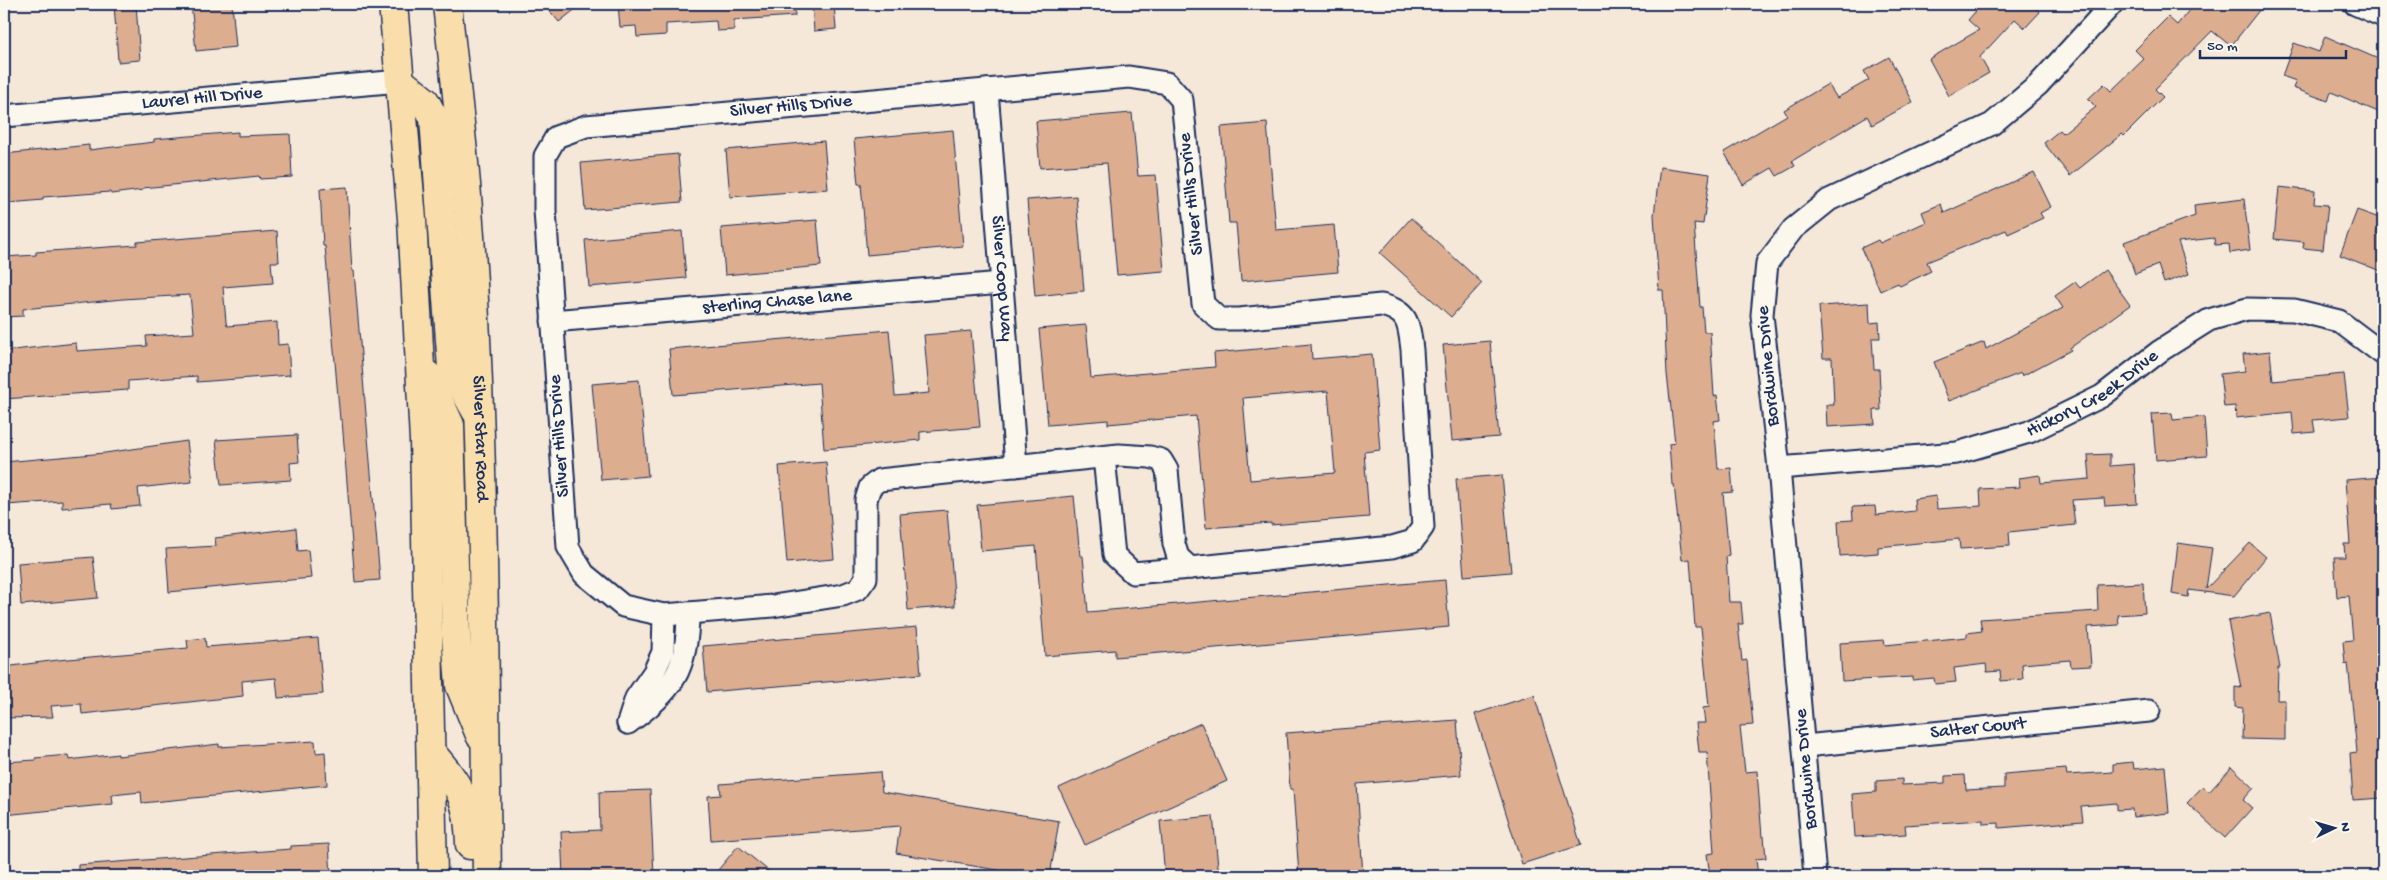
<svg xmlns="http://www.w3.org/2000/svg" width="2387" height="880" font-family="'Gochi Hand',sans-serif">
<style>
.building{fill:#ddad8f;stroke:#1b2f5e;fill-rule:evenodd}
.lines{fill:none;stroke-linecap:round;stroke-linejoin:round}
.minor-casing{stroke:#1b2f5e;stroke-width:25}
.major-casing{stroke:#1b2f5e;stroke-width:31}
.minor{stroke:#fbf7ec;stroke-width:21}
.major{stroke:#f9deab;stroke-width:28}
.labels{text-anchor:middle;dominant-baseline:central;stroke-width:4.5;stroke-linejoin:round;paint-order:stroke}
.street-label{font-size:19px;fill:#1b2f5e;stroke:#fbf7ec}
</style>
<rect width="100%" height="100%" fill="#f5e8d9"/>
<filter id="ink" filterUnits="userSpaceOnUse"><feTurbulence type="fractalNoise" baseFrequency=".02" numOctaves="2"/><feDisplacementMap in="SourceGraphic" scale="10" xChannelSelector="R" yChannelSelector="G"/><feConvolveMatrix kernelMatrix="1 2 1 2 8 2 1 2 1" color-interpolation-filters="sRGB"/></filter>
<g filter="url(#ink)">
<path class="building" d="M114 4H136L140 60 118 62Z
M191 4H232L236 47 196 51Z
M544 4H582L559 22Z
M618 4H794L795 16 734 20V30L717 31 716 21 666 24V35L637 37 636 26 620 27Z
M812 4H834L836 29 814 31Z
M1982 4H2031L2040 12 2025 28 2015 19 1980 57 1989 73 1949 96 1929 59 1979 30 1968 20Z
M2194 4H2264L2231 46 2212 31 2155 89 2163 97 2124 136 2122 134 2070 176 2044 143 2060 130 2063 133 2096 107 2088 99 2104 84 2111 91 2144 59 2135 50 2168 17 2177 25Z
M2325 36 2383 61V114L2331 92 2328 101 2293 88 2296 81 2282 76 2294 43 2319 52Z
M1889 57 1913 102 1872 125 1867 116 1792 161 1795 166 1777 176 1772 168 1743 185 1724 152 1787 115 1784 110 1828 84 1837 98 1869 80 1864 71Z
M1132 113 1138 176 1156 175 1164 271 1117 275 1107 163 1040 168 1036 121Z
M1267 123 1276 230 1334 225 1338 272 1241 281 1236 223H1229L1221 127Z
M953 130 963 246 867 255 861 184H858L854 139Z
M238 132V136L290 134 292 177 260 179 259 176 143 188V190L111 194 110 192 43 197V200L9 203 4 154 89 145V150L154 142V139Z
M824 141 828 189 730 197 726 150Z
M678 154 682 202 585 210 581 163Z
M1660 167 1710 174 1703 224 1694 223 1700 307H1702L1704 332H1710L1714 396 1717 395 1720 420 1714 421 1718 469 1731 468 1733 492 1723 493 1729 555 1726 556 1729 602H1741L1743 624H1738L1742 661 1747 660 1753 725 1740 726 1745 772 1757 771 1762 837 1764 836 1766 858 1756 859 1758 876H1710L1707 854 1714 853 1707 752H1699L1696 723H1705L1703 708 1709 707 1701 627H1695L1690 559 1682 560 1674 484 1672 485 1669 444 1675 443 1667 374 1663 290H1659L1654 215Z
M2034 172 2051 207 2040 213 2043 218 2008 234 2006 230 1927 262 1931 271 1900 286 1898 283 1880 291 1861 248 1878 240 1880 243 1926 222 1922 212 1941 204 1944 213Z
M347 187 352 271H354L380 580 355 582 342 420H340L325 246H323L320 189Z
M2279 187 2315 191 2314 204 2328 205 2323 250 2303 248 2304 242 2274 239Z
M1076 196 1084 291 1035 296 1027 200Z
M2244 199 2250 250 2230 253 2229 244 2215 245 2214 238 2178 242 2189 274 2164 283 2158 265 2135 274 2124 242 2195 216 2194 205Z
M2357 210 2382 219 2376 234 2383 237V272L2340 255Z
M1411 218 1482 283 1451 317 1380 253Z
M817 220 821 266 725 275 721 228Z
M277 231 279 262H271L273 283 223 287 226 322 227 326 277 322 278 345 288 344 290 375 197 382V376L128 381V390L4 399V351L76 343 77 351 147 346 146 336 194 333 190 295 123 299 23 309V316L4 317V257L36 255V252L137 245V242Z
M682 231 686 278 589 287 585 240Z
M2105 270 2130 305 2070 348 2071 350 2022 376 2021 373 1949 401 1934 362 1984 342 1986 349 2063 308 2055 296 2075 282 2080 288Z
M1869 303 1870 323 1879 322 1880 338H1872L1874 369H1879L1881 410H1874L1875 424 1827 427 1826 405H1834L1832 358H1823L1819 306Z
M1086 325 1091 378 1215 367 1214 353 1311 344 1312 359 1372 354 1380 450 1364 452 1369 517 1271 525V523L1206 528 1196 416 1108 424V420L1048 425 1039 329ZM1328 391 1335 473 1250 480 1243 398Z
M889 330 895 396 929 393 924 335 971 331 980 427 920 432V440L824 449 819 383 673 395 669 349Z
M1490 341 1499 437 1452 441 1443 345Z
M2270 351 2273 381 2344 374 2349 417 2313 420 2315 432 2294 434 2292 412 2236 418 2235 406 2224 407 2220 374 2245 371 2243 354Z
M639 380 648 476 601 480 592 384Z
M2172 413 2173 420 2204 417 2207 456 2156 460 2152 414Z
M297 435 299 462 290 463 291 480 221 485 216 440Z
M187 441 192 482 138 488 140 506 112 509 111 504 62 508V501L6 505 4 462 105 453Z
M2110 454V466L2134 464 2137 504 2105 506 2104 498 2072 500 2075 525 2009 532 2010 546 1960 549 1959 539 1878 547V553L1840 556 1838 521 1853 520 1852 507 1875 506 1876 515 1915 511 1914 499 1936 496 1937 509 1981 506 1980 489 2020 487 2019 478 2040 475 2041 483 2090 479 2088 455Z
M826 462 834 559 787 563 779 466Z
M1502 475 1511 572 1464 576 1456 479Z
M2383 477V497H2378L2381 541H2383V798L2353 800 2350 753 2357 752 2348 663 2345 664 2343 641 2353 640 2349 596 2337 597 2334 557H2345L2344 544H2350L2345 480Z
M1074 496 1080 556H1083L1088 612 1445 580 1449 627 1115 657V650L1045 656 1036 546 981 551 977 505Z
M947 510 955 606 908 610 900 514Z
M296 528 298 551 308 550 311 578 169 592 166 549 216 546 215 538Z
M2178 543 2212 548 2206 589 2250 543 2266 557 2234 596 2189 590 2188 597 2172 594Z
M93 557 98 598 21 605 18 563Z
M2143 583 2145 613 2118 615 2119 625 2088 627 2091 666 2071 667 2070 660 2022 664 2023 679 2001 681 2000 671 1987 672 1986 664 1954 668 1956 682 1935 684 1934 678 1912 680V677L1842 681 1840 643 1884 640 1885 645 1967 637V633L1982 631 1980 619 2098 611 2097 585Z
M2270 613 2280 668H2278L2277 700H2285V740L2242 739 2243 708 2235 707V687L2241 688 2228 621Z
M917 627 921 674 707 692 703 646Z
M205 638 206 647 318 638 323 694 278 698 276 678 242 681 243 696 82 714 81 704 51 706 53 717 4 718V667L58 660 188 648 187 640Z
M1534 695 1581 845 1522 864 1475 714Z
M1457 720 1461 775 1357 784 1363 876H1299L1293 789H1290L1286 733Z
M1201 723 1227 781 1085 845 1059 788Z
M315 741 316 753 325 752 327 785 142 803 141 792 112 795 113 804 4 815V762L36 760 35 758 68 755 69 760 118 754V756L219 744V747Z
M2133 762 2134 769 2165 766 2169 813 2133 817 2132 809 2117 810V803L2081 806 2083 821 1999 828V823L1983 824V820L1905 825 1906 834 1855 837 1852 794 1876 792V781L1902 779V785L1945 783V776L1965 775 1966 790 2004 788V774L2066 769 2067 775 2113 772V764Z
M2232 767 2254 788 2243 800 2252 808 2225 838 2187 803 2203 786 2209 792Z
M880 772 882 792 1059 821 1050 876H1015V873L896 853 900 826 711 840 708 796 721 795 720 784Z
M650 790 654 876H563L561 832 600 830 599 792Z
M1213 816 1219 876H1165L1160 821Z
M329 844 331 876H78V865L291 849V846Z
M738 846 775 876H713Z"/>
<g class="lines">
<defs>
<g id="minor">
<path d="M2355 4 2383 16"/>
<path d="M1129 77 1167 83 1182 100 1203 304 1219 319H1239L1381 305C1409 311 1409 325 1412 350L1423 527 1413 541 1392 547 1190 568 1178 557 1174 544 1167 470 1161 460 1150 457 1119 455 879 480 870 487 866 500V578L858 589 843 595 773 606 664 615 623 606 584 574 568 547 545 210V156L556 137 586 126Z"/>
<path id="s1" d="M987 90 1016 466"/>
<path id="s2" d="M4 116 400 81"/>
<path id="s3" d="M552 321 1002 283"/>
<path d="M1104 457 1114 555 1133 573 1190 568"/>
<path id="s4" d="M1779 468 1957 453 2029 432 2102 396 2160 351 2209 320 2247 309 2294 310 2339 321 2383 354"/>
<path d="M628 723C673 690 688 670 688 613"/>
<path d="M628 723 636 698 654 672 663 652 664 615"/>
<path id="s5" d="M1805 746 2149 711"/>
<path d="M1815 876 1779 468 1762 315 1767 263 1793 229 1829 200 1992 124 2038 85 2112 4"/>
</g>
<g id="major">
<path d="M393 4 412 219 424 440 433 876"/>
<path id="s6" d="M447 4C454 72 463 141 468 209 485 431 484 654 487 876"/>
<path d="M400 81 425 101 434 118 452 368 476 411"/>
<path d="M427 375 450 425 456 635 460 686 480 735"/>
<path d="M431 752C460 786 469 800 470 845"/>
</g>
</defs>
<use href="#minor" class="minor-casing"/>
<use href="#major" class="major-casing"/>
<use href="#minor" class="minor"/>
<use href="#major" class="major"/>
</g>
</g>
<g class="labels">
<g class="street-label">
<text stroke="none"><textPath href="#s2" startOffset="199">Laurel Hill Drive</textPath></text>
<text transform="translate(791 107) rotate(-5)">Silver Hills Drive</text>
<text transform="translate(1192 194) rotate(-96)">Silver Hills Drive</text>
<text stroke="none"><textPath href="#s1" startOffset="189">Silver Coop Way</textPath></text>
<text stroke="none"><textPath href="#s3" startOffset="226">sterling Chase lane</textPath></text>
<text transform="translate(1769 366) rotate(-95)">Bordwine Drive</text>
<text stroke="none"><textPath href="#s4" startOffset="328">Hickory Creek Drive</textPath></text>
<text transform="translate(560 436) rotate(-94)">Silver Hills Drive</text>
<text stroke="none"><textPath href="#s6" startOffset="436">Silver Star Road</textPath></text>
<text stroke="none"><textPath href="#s5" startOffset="174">Salter Court</textPath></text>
<text transform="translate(1807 769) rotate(-95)">Bordwine Drive</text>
</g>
</g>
<rect width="2387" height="880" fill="none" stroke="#fbf7ec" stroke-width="20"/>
<rect x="10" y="10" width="2367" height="860" fill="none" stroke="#1b2f5e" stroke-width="2" filter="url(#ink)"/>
<g transform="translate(2334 828) rotate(85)" stroke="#fbf7ec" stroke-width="4" paint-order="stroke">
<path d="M0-4L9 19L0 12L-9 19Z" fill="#1b2f5e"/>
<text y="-8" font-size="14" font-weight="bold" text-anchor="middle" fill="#1b2f5e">N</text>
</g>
<path d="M2200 50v8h146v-8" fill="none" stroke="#1b2f5e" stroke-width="2.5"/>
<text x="2207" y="50" font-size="15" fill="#1b2f5e" stroke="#fbf7ec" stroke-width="4" paint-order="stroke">50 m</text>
</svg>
